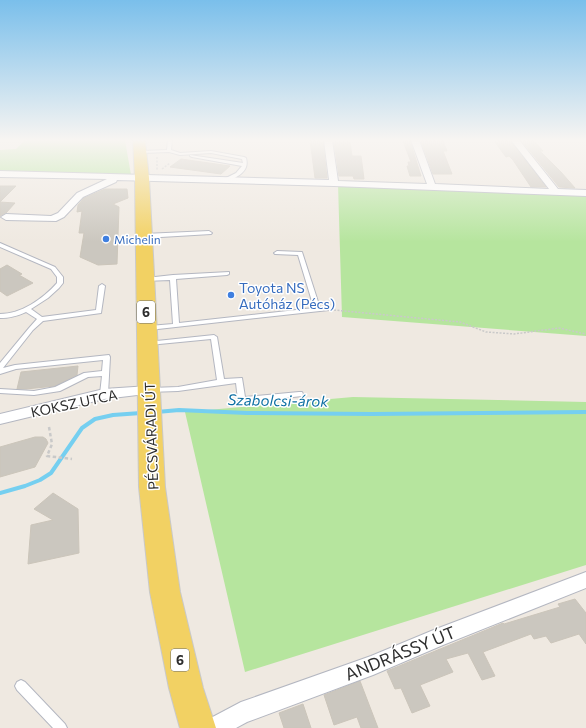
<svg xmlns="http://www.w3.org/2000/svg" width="586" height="728" font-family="Commissioner,sans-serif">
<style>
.green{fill:#b6e59e}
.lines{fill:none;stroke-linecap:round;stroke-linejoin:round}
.stream{stroke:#75cff0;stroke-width:4}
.building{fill:#cbc7bf;stroke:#cbc5ba}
.lane-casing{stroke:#b4b7c1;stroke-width:2}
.street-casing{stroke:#b4b7c1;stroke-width:2}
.primary-casing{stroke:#c9c9c9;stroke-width:2}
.path-far1{stroke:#c9c9c9;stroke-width:1.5;stroke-dasharray:2 1.5;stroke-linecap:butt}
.path{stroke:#c9c9c9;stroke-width:2.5;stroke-dasharray:3.5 2.5;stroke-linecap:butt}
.lane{fill:#fff;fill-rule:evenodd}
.street{fill:#fff;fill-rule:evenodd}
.primary{fill:#f2d163;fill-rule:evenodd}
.shop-dot{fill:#3f7fe0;stroke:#fff;stroke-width:1.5}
.labels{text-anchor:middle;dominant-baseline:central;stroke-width:3;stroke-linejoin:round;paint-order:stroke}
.far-shop-label{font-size:12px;fill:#366cbe;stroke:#fff;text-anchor:start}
.shield{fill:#fff;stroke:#6d6d6d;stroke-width:1}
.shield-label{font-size:13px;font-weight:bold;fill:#2e2e2e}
.shop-label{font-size:14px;fill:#366cbe;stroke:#fff;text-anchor:start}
.street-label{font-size:14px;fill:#2e2e2e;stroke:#fff}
.water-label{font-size:15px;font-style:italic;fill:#0d6fa3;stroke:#fff}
.near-street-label{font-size:17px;fill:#2e2e2e;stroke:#fff}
</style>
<rect width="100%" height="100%" fill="#efe9e1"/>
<path class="green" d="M25 140H125L131 175 0 172V150L16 149Z
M338 184 586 196V336L342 317Z
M353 397 586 402V565L245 672 185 412Z"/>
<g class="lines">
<path class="stream" d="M157 412 179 410 247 413 372 414 586 412
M0 493 25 486 40 480 51 473 82 428 95 419 113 415 141 413"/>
</g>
<path class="building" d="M310 140H319L320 142H323L327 178H315Z
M497 140H510L546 187H531L513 160 509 156 506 157 495 142H499Z
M521 140H531L535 142 543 151H540L561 172 575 188 559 187Z
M403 141H410L421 176H410L407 166H409L408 162H411Z
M421 141H443L447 151H443L452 174H433Z
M334 142H350L352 156H361L364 179H354L353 176H339Z
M181 159 230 166 221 174 170 167Z
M0 186H16L0 202 15 203 6 213 0 216Z
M105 189H127L128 198 113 204 119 207 117 264 98 265 80 257 84 233H79L82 211 77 212 78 205 84 198Z
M7 265 22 274 19 275 33 283 7 296 0 291V269Z
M78 366 77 375 55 386 26 389H17L21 372Z
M35 437H43L46 439 48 443 35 467 0 477V447Z
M53 493 78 509 79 553 28 564 31 525 53 520 34 509Z
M575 599 586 613V644L579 634 551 643 546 636 534 639 531 634 483 652 495 676 482 680 468 653 446 659 453 672 420 685 430 706 412 713 401 688 395 689 387 671 503 623 504 624 560 607 558 604Z
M360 681 378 728H361L357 717 334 725 324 695Z
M303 704 311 728H284L279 713Z"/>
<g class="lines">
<defs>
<path id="lane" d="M168 140H172L171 150 180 153 211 151 244 157 246 158C250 171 237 178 226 181L224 180V179L236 173 242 166 192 157 190 156V155L243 163 242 159 211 153 180 155 169 152 141 153 139 152 141 151 167 150Z
M209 231 212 233 211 234 144 238 141 236 144 234Z
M0 243 55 267 63 277V283L59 288 48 298 31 309 42 317 96 310 99 286 102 284 105 286 101 313 43 321 33 330 3 368 15 365 109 355 110 357 108 394 107 396H104L100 394 102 376 88 377 60 391 34 395 0 393V389L34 391 55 387 84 373 102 371 103 360 16 369 0 374V363L29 328 37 319 26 312C17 316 10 318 0 318V314C21 314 43 299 57 283V277L51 269 0 247Z
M277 251 302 252 320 308H329L330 309 329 310 149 330 146 328 149 326 173 324 170 280 144 281V279L146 278 173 275 229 272V274L227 275 176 279 179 323 314 308 298 255 275 254 274 253Z
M214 335 217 337 224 379 242 378 245 397 299 392H302L303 394 302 396 242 403 238 400 236 383 178 391 148 392 147 390 148 388H151L178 387 217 380 211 339 149 345 147 344 146 343 147 342Z
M21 680 25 682 65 724 67 728H53L17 690 15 686 17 682Z"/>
<path id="street" d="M324 140H332L338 181 427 184 411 140H419L435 184 549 189 511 140H519L558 189 586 190V196L334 186 117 180 116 182 83 197 64 217 56 221 6 220 1 217 6 214 51 216 58 213 77 193 107 179 0 177V171L329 180Z
M149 386 154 387 156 390 154 393 104 399 0 424V414L104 389Z
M586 572V588L443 645 373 675 247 722 236 728H204L207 720 241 702 371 656 436 629Z"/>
<path id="primary" d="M133 140H145L149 178 165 487 180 592 203 688 216 728H180L169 688 150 592 139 487 135 178Z"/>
</defs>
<use href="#lane" class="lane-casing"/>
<use href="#street" class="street-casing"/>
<use href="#primary" class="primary-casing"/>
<path class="path-far1" d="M157 157V170
M162 169 170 163
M334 310 460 322 486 332 514 334 559 328 586 334"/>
<path class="path" d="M49 427 52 444 47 456 72 459"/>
<use href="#lane" class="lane"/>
<use href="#street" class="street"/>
<use href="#primary" class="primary"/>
</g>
<linearGradient id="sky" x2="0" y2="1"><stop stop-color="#7abfeb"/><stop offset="0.58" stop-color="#f8f5f2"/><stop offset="1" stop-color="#f8f5f2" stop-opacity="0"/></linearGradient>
<rect width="586" height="242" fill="url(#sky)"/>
<g class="shop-dot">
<circle cx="106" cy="239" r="4"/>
<circle cx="231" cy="295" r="4"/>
</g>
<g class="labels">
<g class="far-shop-label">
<text x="114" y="239">Michelin</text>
</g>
<g class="shield">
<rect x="137" y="301" width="18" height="22" rx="3"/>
<rect x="171" y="649" width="18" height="22" rx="3"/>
</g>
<g class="shield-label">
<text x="146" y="312">6</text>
<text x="180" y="660">6</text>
</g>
<g class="shop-label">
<text x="239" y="287">Toyota NS<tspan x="239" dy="16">Autóház (Pécs)</tspan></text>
</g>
<g class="street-label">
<text transform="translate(74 403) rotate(-12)">KOKSZ UTCA</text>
<text transform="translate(151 436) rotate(-92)">PÉCSVÁRADI ÚT</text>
</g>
<g class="water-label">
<text transform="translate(278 400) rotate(1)">Szabolcsi-árok</text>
</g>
<g class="near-street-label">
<text transform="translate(400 653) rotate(-22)">ANDRÁSSY ÚT</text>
</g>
</g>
</svg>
